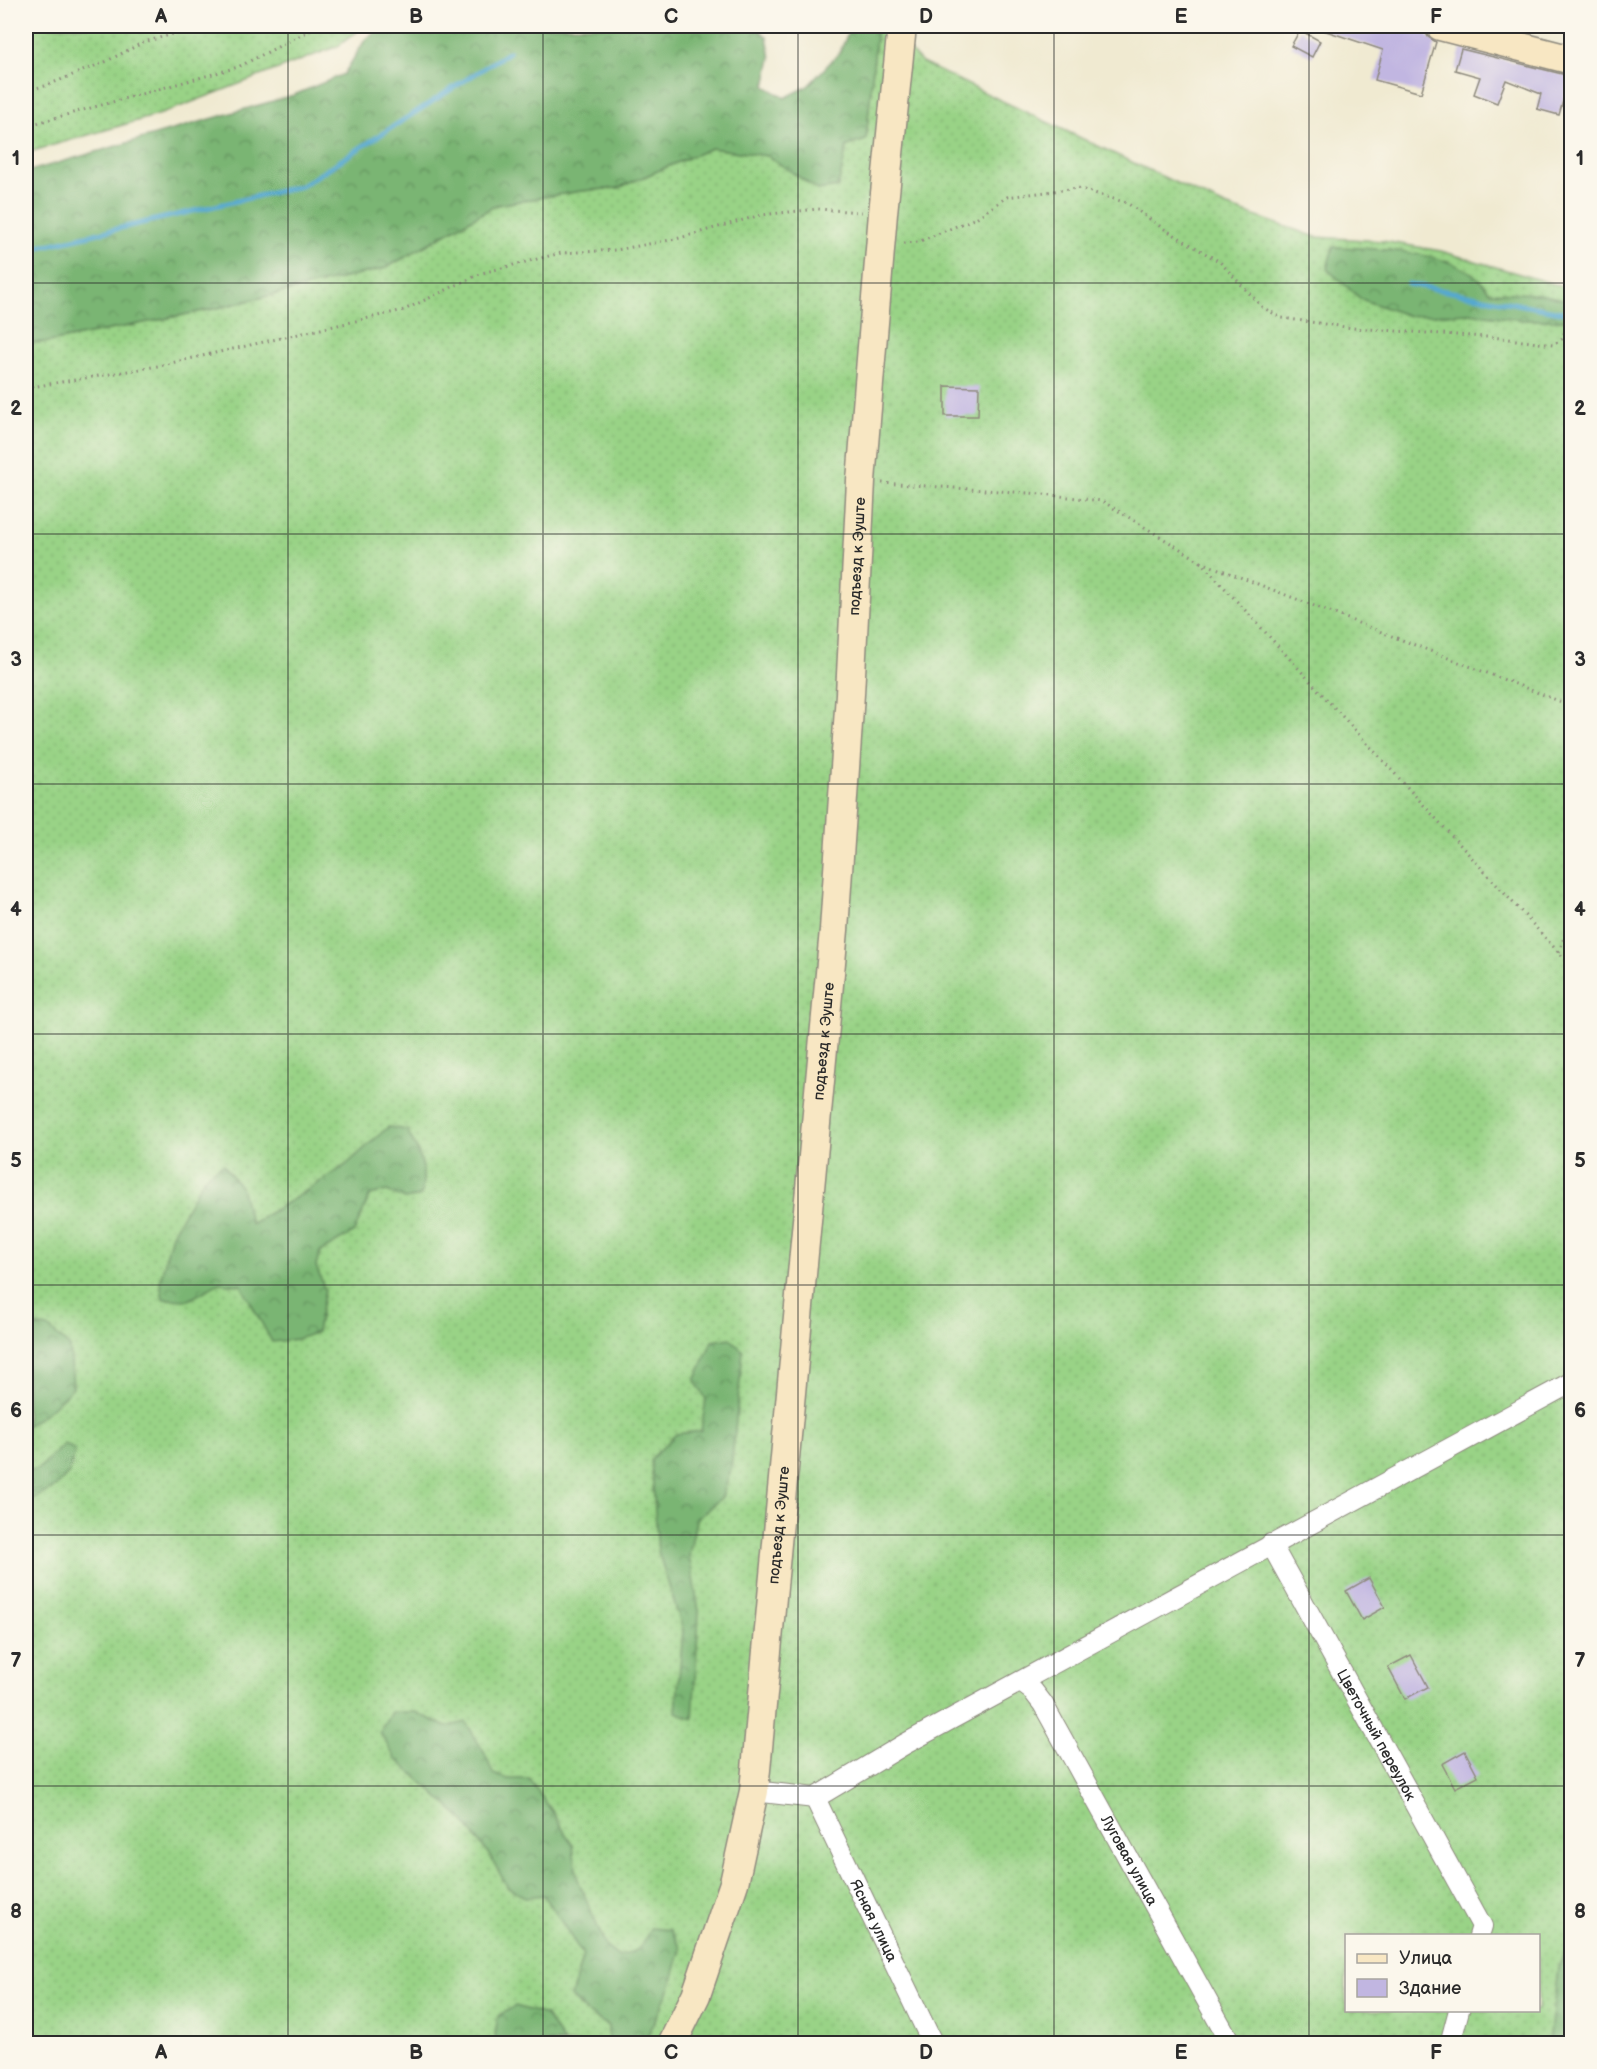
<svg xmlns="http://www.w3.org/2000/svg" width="1597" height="2069" font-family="'Balsamiq Sans',sans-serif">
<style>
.grass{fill:url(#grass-dots);stroke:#627f58;stroke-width:1.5;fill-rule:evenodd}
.forest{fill:url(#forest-crowns);stroke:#52704f;stroke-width:1.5}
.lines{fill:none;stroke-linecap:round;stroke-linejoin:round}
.stream{stroke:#55a8d0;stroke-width:5}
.building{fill:#c1b6e1}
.street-casing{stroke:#8e8a7e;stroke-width:22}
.secondary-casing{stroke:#8e8a7e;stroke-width:31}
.path{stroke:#8e8a7e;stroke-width:3;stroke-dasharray:1.5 4.5;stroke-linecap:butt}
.street{stroke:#fff;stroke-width:20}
.secondary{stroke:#f8e7c3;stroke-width:28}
.grid{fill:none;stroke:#2b2b2b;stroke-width:1.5;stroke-opacity:0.55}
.labels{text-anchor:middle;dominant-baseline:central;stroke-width:5;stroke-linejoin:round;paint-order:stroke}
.street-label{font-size:15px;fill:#2b2b2b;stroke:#fbf7ec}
.neatline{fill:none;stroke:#2b2b2b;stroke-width:2}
.grid-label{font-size:20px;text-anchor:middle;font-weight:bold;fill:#2b2b2b}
</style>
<defs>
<pattern id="grass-dots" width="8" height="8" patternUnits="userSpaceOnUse" patternTransform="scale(1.5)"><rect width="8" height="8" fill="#99d386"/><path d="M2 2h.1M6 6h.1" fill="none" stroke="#84b574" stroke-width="1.8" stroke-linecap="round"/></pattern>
<pattern id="forest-crowns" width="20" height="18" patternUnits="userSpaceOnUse" patternTransform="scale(1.5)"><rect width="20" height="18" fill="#7ab573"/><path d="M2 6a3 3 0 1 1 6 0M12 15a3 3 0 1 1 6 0" fill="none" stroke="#64935f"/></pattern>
</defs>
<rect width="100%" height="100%" fill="#fbf7ec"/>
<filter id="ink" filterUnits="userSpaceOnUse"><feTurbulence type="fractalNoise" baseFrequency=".0167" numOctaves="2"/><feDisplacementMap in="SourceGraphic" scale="12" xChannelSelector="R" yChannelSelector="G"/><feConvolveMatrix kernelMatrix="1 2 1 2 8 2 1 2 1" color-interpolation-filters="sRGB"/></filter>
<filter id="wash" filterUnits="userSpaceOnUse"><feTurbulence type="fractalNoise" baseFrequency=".008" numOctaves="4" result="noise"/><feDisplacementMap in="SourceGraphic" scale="24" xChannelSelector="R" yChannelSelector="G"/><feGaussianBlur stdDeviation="1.35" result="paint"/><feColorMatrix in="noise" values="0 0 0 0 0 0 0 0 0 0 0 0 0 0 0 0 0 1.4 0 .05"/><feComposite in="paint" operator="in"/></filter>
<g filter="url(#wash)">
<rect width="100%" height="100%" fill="#f0ead1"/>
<path class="grass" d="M26 26H364L338 46 161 114 26 153Z
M877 26H887L922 63 1225 206 1316 237 1383 241 1441 251 1571 289 1572 2038 1570 2043 26 2044V343L49 342 213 309 386 268 496 205 581 191 618 188 711 148 768 156 818 190 847 146 866 140ZM1346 1936H1538V2010H1346Z"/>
<path class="forest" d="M383 26H756L767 37 771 58 765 86 785 98 808 86 840 52 851 26H877L866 140 847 146 838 187 818 190 768 156 711 148 618 188 581 191 496 205 386 268 213 309 49 342 26 343V172L294 95 344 74 365 40Z
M1333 247C1372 248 1442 251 1474 275 1480 279 1485 286 1490 292L1540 294 1571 301V326L1565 320H1525L1469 313 1409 316 1361 299 1327 269Z
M388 1127 407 1130C421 1157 427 1165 421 1196L405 1199 387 1191 370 1195 354 1232 320 1252 316 1266 325 1290 317 1332 297 1339 272 1342 241 1285 219 1283 189 1300 163 1299 160 1281 172 1234 205 1176 223 1164 241 1188 251 1224 295 1198 346 1165Z
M26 1325 48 1327 70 1347 73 1388 47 1412 26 1426Z
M730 1338 743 1351 731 1469 722 1497 696 1520 689 1556 699 1611 693 1719 676 1712 683 1630 658 1551 651 1459 676 1434 701 1431 706 1399 695 1381 712 1341Z
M64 1444 75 1450 69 1473 54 1488 26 1503V1471L37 1470Z
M391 1712H415L447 1727 466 1722 485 1754 493 1774 508 1779H529L552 1811 573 1846 577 1877 606 1947 619 1957 639 1949 651 1928 670 1930 681 1948 670 1988 644 2043H608V2026L586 2012 571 1997 583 1955 544 1895 525 1897 508 1888 490 1856 462 1819 395 1758 380 1732Z
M1571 1939V2038L1570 2043H1549L1558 1968Z
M515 2006 546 2015 564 2043H499L495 2036 498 2016Z"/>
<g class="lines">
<path class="stream" d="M26 250 301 186 509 52
M1408 284 1572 314"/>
</g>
<g id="blocks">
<path class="building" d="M1317 26H1413L1424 29 1428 37 1436 42 1421 93 1375 80 1383 50 1317 28Z
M1300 30 1320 41 1312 57 1291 46Z
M1461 49 1570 76 1559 115 1537 109 1541 94 1506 80 1497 103 1474 94 1480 77 1455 70Z
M945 386 979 387 978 416H945Z
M1369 1578 1385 1607 1362 1620 1346 1591Z
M1411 1655 1428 1687 1405 1699 1388 1667Z
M1465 1751 1478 1776 1455 1788 1442 1764Z"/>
</g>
</g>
<g filter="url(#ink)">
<use href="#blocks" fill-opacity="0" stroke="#8e8a7e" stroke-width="1.5"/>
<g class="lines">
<defs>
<g id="street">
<path id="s1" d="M1271 1544 1482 1926 1479 1936"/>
<path id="s2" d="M1021 1682 1033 1691 1043 1704 1231 2044"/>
<path d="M754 1791 815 1798 905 1744 1572 1382"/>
<path id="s3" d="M815 1798 933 2044"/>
<path d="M1450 2044 1459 2010"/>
</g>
<g id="secondary">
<path d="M1440 26 1572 60"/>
<path id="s4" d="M672 2044 696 1995 734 1883 754 1791 834 930 850 694 861 481 883 213 902 26"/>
</g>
</defs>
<use href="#street" class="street-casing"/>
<use href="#secondary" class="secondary-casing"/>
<path class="path" d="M26 90 45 86 105 62 144 42 203 26
M26 126 238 67 319 26
M904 243 918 242 976 218 1007 197 1078 188 1127 203 1161 227 1220 262 1262 307 1282 318 1353 328 1501 338 1553 345 1562 339 1565 331
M26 388 158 366 404 310 482 273 561 253 616 250 676 239 761 215 818 209 861 212
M882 483 1043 494 1102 501 1200 561 1572 967
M1201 562 1572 706
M1559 952 1572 914"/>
<use href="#street" class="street"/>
<use href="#secondary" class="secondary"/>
</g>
</g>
<path class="grid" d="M288 26V2044M543 26V2044M798 26V2044M1054 26V2044M1309 26V2044M26 283H1572M26 534H1572M26 784H1572M26 1034H1572M26 1285H1572M26 1535H1572M26 1786H1572"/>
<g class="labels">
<g class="street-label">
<text stroke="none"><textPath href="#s4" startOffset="1506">подъезд к Эуште</textPath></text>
<text stroke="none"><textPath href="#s4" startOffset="1020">подъезд к Эуште</textPath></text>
<text stroke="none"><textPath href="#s4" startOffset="534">подъезд к Эуште</textPath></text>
<text stroke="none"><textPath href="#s1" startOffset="218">Цветочный переулок</textPath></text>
<text stroke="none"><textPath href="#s2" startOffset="210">Луговая улица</textPath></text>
<text stroke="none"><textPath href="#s3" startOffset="136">Ясная улица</textPath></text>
</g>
</g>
<rect width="1597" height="2069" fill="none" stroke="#fbf7ec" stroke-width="66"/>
<rect x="1345" y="1934" width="195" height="78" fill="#fbf7ec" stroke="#a8a59f" stroke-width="1.5"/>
<rect x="1357" y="1954" width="30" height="9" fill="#f8e7c3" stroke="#a8a59f" stroke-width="1.5"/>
<text x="1399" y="1964" font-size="18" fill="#2b2b2b">Улица</text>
<rect x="1357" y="1979" width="30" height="18" fill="#c1b6e1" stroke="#a8a59f" stroke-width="1.5"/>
<text x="1399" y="1994" font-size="18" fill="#2b2b2b">Здание</text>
<rect x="33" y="33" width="1531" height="2003" class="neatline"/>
<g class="grid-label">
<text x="161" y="23">A</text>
<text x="416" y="23">B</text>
<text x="671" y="23">C</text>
<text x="926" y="23">D</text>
<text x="1181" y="23">E</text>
<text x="1436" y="23">F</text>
<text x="16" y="165">1</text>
<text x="1580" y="165">1</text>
<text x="16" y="415">2</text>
<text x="1580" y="415">2</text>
<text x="16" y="666">3</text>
<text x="1580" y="666">3</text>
<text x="16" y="916">4</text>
<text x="1580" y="916">4</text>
<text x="16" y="1167">5</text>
<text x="1580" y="1167">5</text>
<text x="16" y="1417">6</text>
<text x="1580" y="1417">6</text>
<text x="16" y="1667">7</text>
<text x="1580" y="1667">7</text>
<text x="16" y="1918">8</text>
<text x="1580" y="1918">8</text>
<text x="161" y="2059">A</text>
<text x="416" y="2059">B</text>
<text x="671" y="2059">C</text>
<text x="926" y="2059">D</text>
<text x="1181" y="2059">E</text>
<text x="1436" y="2059">F</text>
</g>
</svg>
